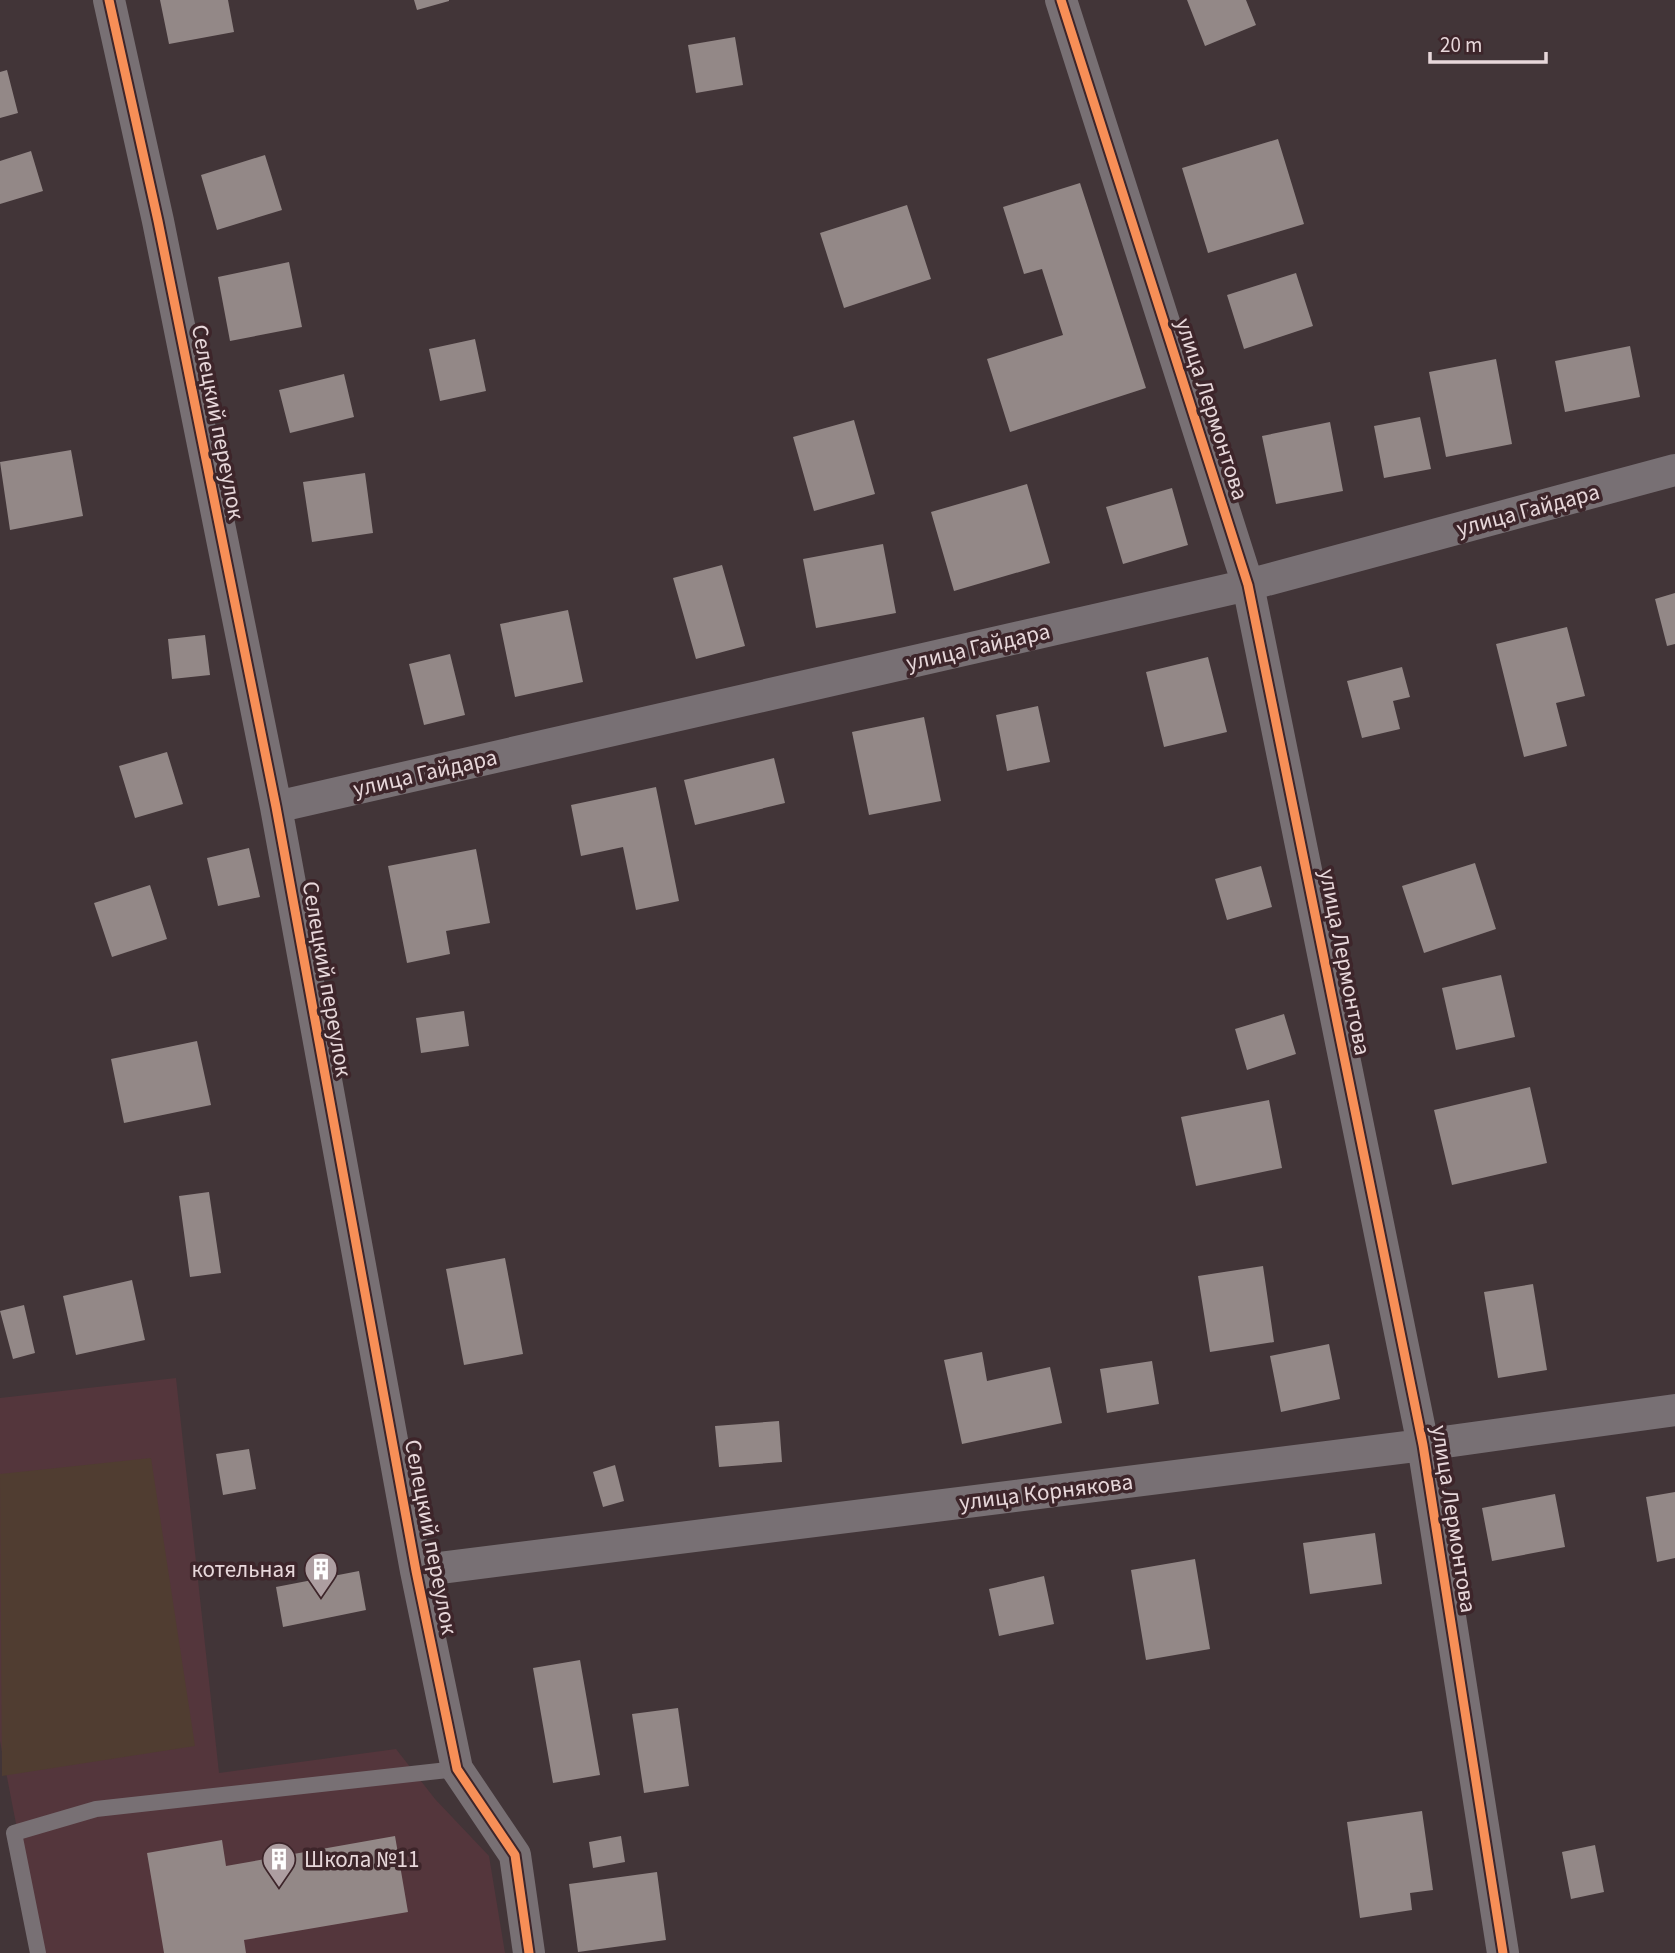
<svg xmlns="http://www.w3.org/2000/svg" width="1675" height="1953" font-family="'Source Sans 3',sans-serif">
<style>
.built{fill:#54363c}
.green{fill:#503d31}
.building{fill:#938887}
.lines{fill:none;stroke-linecap:round;stroke-linejoin:round}
.service{stroke:#787074;stroke-width:16}
.minor{stroke:#787074;stroke-width:32}
.cycleway-casing{stroke:#3d252a;stroke-width:13}
.cycleway{stroke:#f78f57;stroke-width:9}
.labels{text-anchor:middle;dominant-baseline:central;stroke-width:7;stroke-linejoin:round;paint-order:stroke}
.street-label{font-size:23px;fill:#e7d7da;stroke:#3d252a}
.poi-label{font-size:23px;fill:#e7d7da;stroke:#3d252a;text-anchor:end}
</style>
<rect width="100%" height="100%" fill="#423538"/>
<path class="built" d="M176 1378 219 1773 396 1749 435 1799 489 1856 505 1953H41L0 1741V1398Z"/>
<path class="green" d="M151 1458 195 1746 2 1776 0 1474Z"/>
<path class="building" d="M160 0H228L234 32 169 44Z
M414 0H449V1L417 10Z
M1187 0H1246L1256 25 1205 46Z
M735 37 743 85 696 93 688 45Z
M7 70 18 113 0 118V72Z
M1278 139 1304 224 1208 253 1182 168Z
M31 151 43 191 0 204V161Z
M265 155 282 210 217 230 201 175Z
M1080 183 1146 388 1010 432 987 359 1063 335 1042 269 1024 274 1003 207Z
M907 205 931 279 844 308 820 233Z
M289 262 302 327 230 341 218 277Z
M1296 273 1313 326 1244 349 1227 295Z
M475 339 486 391 440 401 429 349Z
M1630 346 1640 397 1565 412 1555 361Z
M1496 359 1512 444 1446 457 1429 372Z
M344 374 354 417 290 433 279 390Z
M1420 417 1431 469 1384 478 1374 426Z
M854 420 875 494 814 511 793 437Z
M1330 422 1343 491 1276 504 1262 436Z
M71 450 83 516 10 530 0 462Z
M365 473 373 533 312 542 303 482Z
M1027 484 1050 563 954 591 931 512Z
M1172 488 1188 545 1123 564 1106 507Z
M883 544 896 613 816 628 803 559Z
M722 565 745 646 696 659 673 578Z
M1675 593V644L1667 646 1655 599Z
M568 610 583 682 515 697 500 624Z
M1567 627 1585 696 1556 703 1567 746 1524 757 1496 644Z
M205 635 210 675 172 679 168 639Z
M450 654 465 715 424 725 409 664Z
M1208 657 1227 732 1164 747 1146 672Z
M1402 667 1410 697 1393 701 1400 729 1362 738 1347 681Z
M1038 706 1050 762 1007 771 996 715Z
M924 717 941 801 869 815 852 732Z
M167 752 183 804 135 818 119 766Z
M774 758 785 803 695 825 684 780Z
M656 787 679 901 636 910 623 847 581 856 571 805Z
M249 848 260 897 218 906 207 858Z
M476 849 490 923 446 931 450 954 407 963 388 866Z
M1475 863 1496 929 1424 953 1402 886Z
M1261 866 1272 907 1227 920 1215 879Z
M150 885 167 939 112 957 94 903Z
M1501 975 1515 1037 1456 1050 1442 988Z
M464 1011 469 1046 421 1053 416 1018Z
M1284 1014 1296 1054 1247 1070 1235 1029Z
M197 1041 211 1105 124 1123 111 1059Z
M1530 1087 1547 1163 1452 1185 1434 1110Z
M1269 1100 1282 1168 1196 1186 1181 1117Z
M209 1192 221 1273 190 1277 179 1196Z
M505 1258 523 1354 464 1365 446 1269Z
M1263 1266 1274 1342 1210 1352 1198 1276Z
M132 1280 145 1340 76 1355 63 1296Z
M1533 1284 1547 1370 1498 1378 1484 1292Z
M24 1305 35 1353 13 1359 0 1311Z
M1329 1344 1340 1399 1281 1412 1270 1356Z
M982 1352 987 1381 1050 1367 1062 1423 962 1444 944 1360Z
M1152 1361 1159 1404 1107 1413 1100 1369Z
M779 1421 782 1462 719 1467 715 1426Z
M249 1449 256 1489 223 1495 216 1454Z
M615 1465 624 1501 603 1507 593 1472Z
M1675 1492V1558L1657 1562 1646 1497Z
M1555 1494 1565 1547 1492 1561 1482 1508Z
M1375 1533 1382 1584 1310 1594 1303 1543Z
M1195 1559 1210 1649 1146 1660 1131 1570Z
M359 1571 366 1610 283 1627 276 1587Z
M1044 1576 1054 1624 999 1636 989 1589Z
M580 1660 600 1775 553 1783 533 1668Z
M678 1708 689 1786 644 1793 632 1714Z
M1422 1811 1433 1890 1410 1893 1412 1910 1360 1918 1347 1822Z
M395 1836 408 1912 244 1940 246 1953H164L147 1853 222 1840 226 1866Z
M621 1836 625 1862 593 1868 589 1842Z
M1595 1845 1604 1892 1571 1899 1562 1852Z
M657 1872 666 1940 578 1952 569 1884Z"/>
<g class="lines">
<path class="service" d="M38 1953 14 1833 96 1809 457 1769"/>
<path class="minor" d="M109 0 158 221 276 807 416 1571 457 1769 515 1855 529 1953
M1061 0 1248 585 1423 1445 1503 1953
M276 807 1248 585 1675 470
M416 1571 1423 1445 1675 1410"/>
<defs>
<path id="cycleway" d="M109 0 158 221 276 807 416 1571 457 1769 515 1855 529 1953
M1061 0 1248 585 1423 1445 1503 1953"/>
</defs>
<use href="#cycleway" class="cycleway-casing"/>
<use href="#cycleway" class="cycleway"/>
</g>
<defs>
<symbol id="building-pin" viewBox="-11 -11 22 30"><path d="M0 17L-7.5 6A9.5 9.5 0 1 1 7.5 6Z" fill="#ad9ea1" stroke="#3d252a"/><path d="M-4-6H4V6H1V3H-1V6H-4ZM-2.5-4.3h1.7v1.8h-1.7ZM.8-4.3h1.7v1.8H.8ZM-2.5-1h1.7V.8h-1.7ZM.8-1h1.7V.8H.8Z" fill="#fff"/></symbol>
</defs>
<g fill-rule="evenodd">
<use href="#building-pin" x="302" y="1550" width="38" height="52"/>
<use href="#building-pin" x="260" y="1840" width="38" height="52"/>
</g>
<g class="labels">
<g class="street-label">
<text transform="translate(1212 409) rotate(72)">улица Лермонтова</text>
<text transform="translate(218 422) rotate(79)">Селецкий переулок</text>
<text transform="translate(1528 510) rotate(-15)">улица Гайдара</text>
<text transform="translate(978 647) rotate(-13)">улица Гайдара</text>
<text transform="translate(425 773) rotate(-13)">улица Гайдара</text>
<text transform="translate(1345 962) rotate(79)">улица Лермонтова</text>
<text transform="translate(327 979) rotate(80)">Селецкий переулок</text>
<text transform="translate(1046 1492) rotate(-7)">улица Корнякова</text>
<text transform="translate(1454 1519) rotate(81)">улица Лермонтова</text>
<text transform="translate(431 1537) rotate(79)">Селецкий переулок</text>
</g>
<g class="poi-label">
<text x="296" y="1569">котельная</text>
<text x="304" y="1859" text-anchor="start">Школа №11</text>
</g>
</g>
<path d="M1430 52v10h116v-10" fill="none" stroke="#e7d7da" stroke-width="3.5"/>
<text x="1440" y="52" font-size="21" fill="#e7d7da" stroke="#3d252a" stroke-width="5" paint-order="stroke">20 m</text>
</svg>
